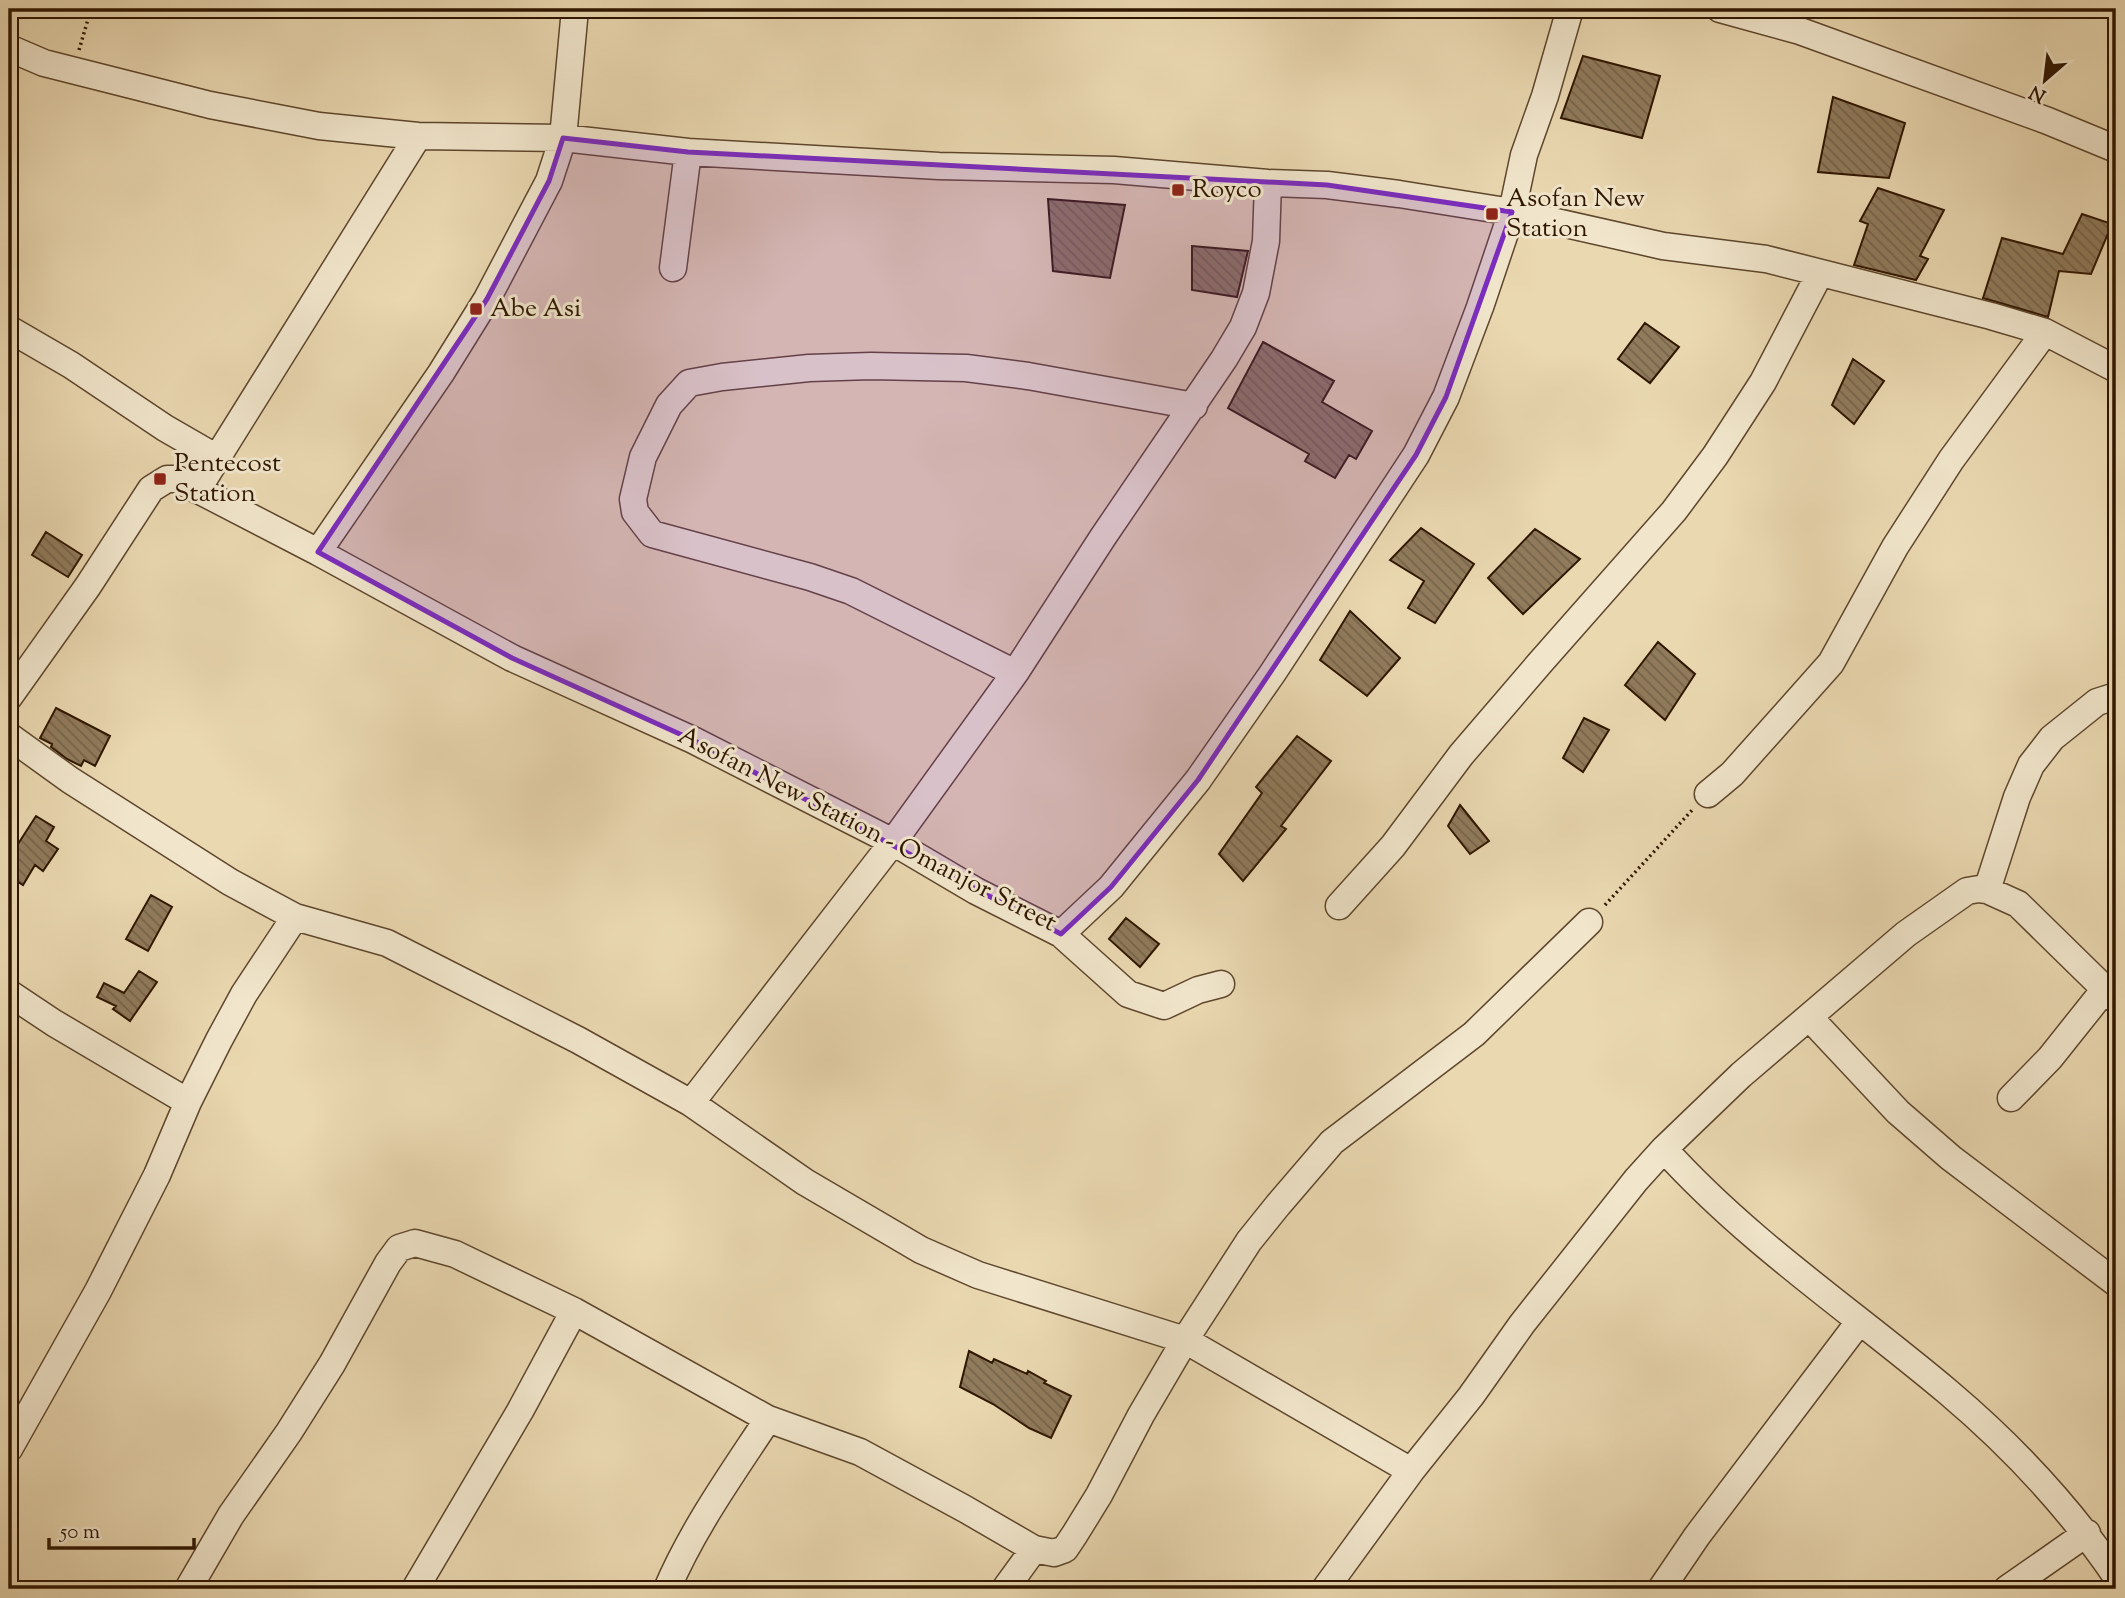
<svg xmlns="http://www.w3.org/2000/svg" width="2125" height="1598" font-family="'Sorts Mill Goudy',serif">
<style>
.building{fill:url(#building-back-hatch);stroke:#2f1600;stroke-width:2}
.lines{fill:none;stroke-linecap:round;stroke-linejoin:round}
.minor-casing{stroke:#5e462c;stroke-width:29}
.path{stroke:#2f1600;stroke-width:3.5;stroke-dasharray:2 3.5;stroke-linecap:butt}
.minor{stroke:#f1e6cc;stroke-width:26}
.marked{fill:#7b2cbf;fill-opacity:0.2;stroke:#7b2cbf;stroke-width:5;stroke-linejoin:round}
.poi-dot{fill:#8f2418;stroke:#f1e6cc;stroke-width:2.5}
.labels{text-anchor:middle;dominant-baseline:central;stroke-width:6;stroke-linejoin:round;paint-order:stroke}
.poi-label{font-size:26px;fill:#2f1600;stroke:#f1e6cc;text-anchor:start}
.street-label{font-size:26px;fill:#2f1600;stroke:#f1e6cc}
</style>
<defs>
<pattern id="building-back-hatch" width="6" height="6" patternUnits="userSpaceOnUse" patternTransform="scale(1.75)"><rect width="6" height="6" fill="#907b5c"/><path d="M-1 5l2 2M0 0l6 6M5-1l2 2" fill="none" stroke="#76644a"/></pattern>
</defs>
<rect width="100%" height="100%" fill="#ead8b1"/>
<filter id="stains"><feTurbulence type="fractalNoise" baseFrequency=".00286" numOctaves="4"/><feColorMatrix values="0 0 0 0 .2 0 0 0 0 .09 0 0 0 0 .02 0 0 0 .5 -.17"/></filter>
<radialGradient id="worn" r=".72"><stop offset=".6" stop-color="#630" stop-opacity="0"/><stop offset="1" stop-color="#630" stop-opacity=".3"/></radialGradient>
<path class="building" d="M1583 56 1660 76 1642 138 1561 118Z
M1833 97 1905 123 1889 178 1818 172Z
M1878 188 1944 210 1920 256 1928 259 1916 280 1854 265 1868 224 1860 221Z
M1048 199 1125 205 1110 278 1053 271Z
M2082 214 2112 224 2091 274 2059 271 2048 317 1983 298 2002 238 2063 254Z
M1192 246 1248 251 1237 297 1192 290Z
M1645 323 1679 347 1650 383 1618 359Z
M1263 342 1334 381 1322 402 1372 431 1356 459 1349 455 1335 478 1305 461 1309 454 1228 408Z
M1853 359 1884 381 1854 424 1832 405Z
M1421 528 1474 564 1435 623 1408 608 1424 581 1390 560Z
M1535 529 1580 559 1523 614 1488 578Z
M46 532 82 555 68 577 32 555Z
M1350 611 1400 658 1367 696 1320 660Z
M1658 642 1695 674 1665 720 1625 685Z
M56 708 110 736 95 766 84 760 81 766 67 759 51 747 52 744 40 738Z
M1584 718 1609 730 1583 772 1563 758Z
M1297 736 1331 761 1281 826 1286 829 1243 881 1219 854 1262 793 1256 787Z
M1460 805 1489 841 1470 854 1448 826Z
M36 816 54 827 46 841 58 849 43 871 35 865 23 885 9 876V858Z
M151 895 172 907 148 951 126 939Z
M1126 918 1159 944 1140 967 1109 939Z
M139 971 157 982 130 1021 113 1009 116 1006 97 997 104 983 124 993Z
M969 1351 992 1363 994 1359 1027 1374 1028 1371 1046 1381 1044 1383 1071 1396 1051 1438 1029 1428 993 1404 960 1387Z"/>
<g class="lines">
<defs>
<path id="minor" d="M1720 9 1800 31 2048 121 2116 149
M9 48 44 63 210 105 319 126 418 136 563 138 688 152 939 166 1114 170 1268 183 1327 185 1399 194 1512 212 1663 246 1766 259 1991 316 2045 332 2116 369
M673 268 688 152
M9 329 71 365 165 428 217 458
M197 490 418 136
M318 552 441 373 487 299 549 181 563 138 575 9
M1015 673 851 591 810 577 652 534 635 512 633 499 643 457 669 405 689 383 722 377 809 368 871 366 966 368 1028 376 1194 406
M9 697 88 586 151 489 167 479H177L318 552 512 658 693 740 893 842 976 891 1061 934 1111 887 1198 780 1272 674 1416 455 1446 397 1480 307 1512 212 1524 155 1545 96 1570 9
M9 736 70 780 230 882 295 917 387 943 578 1040 691 1103 805 1182 921 1250 978 1275 1185 1340 1411 1471
M1708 794 1732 774 1831 663 1895 547 1951 460 2045 332
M1987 890 2017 797 2031 765 2052 738 2097 702 2116 696
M1339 906 1393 846 1461 755 1539 664 1674 511 1715 456 1763 382 1820 273
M1061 934 1128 994 1164 1006 1198 990 1221 984
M9 993 54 1023 188 1102
M1809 1017 1898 1112 1951 1158 2116 1283
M2011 1098 2050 1058 2105 989
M691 1103 893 842 1015 673 1103 537 1224 359 1243 327 1256 293 1266 241 1268 183
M1664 1149C1749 1243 1852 1311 1948 1392 2012 1446 2069 1507 2116 1576
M9 1449 98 1291 157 1175 188 1102 219 1040 244 994 295 917
M188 1589 231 1515 289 1432 332 1364 388 1263 399 1248 415 1243 455 1254 574 1311 768 1419 860 1452 965 1509 1034 1549 1054 1553 1065 1549 1075 1534 1099 1495 1141 1415 1185 1340 1249 1241 1278 1205 1332 1142 1474 1034 1589 922
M415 1589 520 1411 574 1311
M667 1589C693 1528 732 1474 768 1419
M1005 1589 1034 1549
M1325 1589 1411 1471 1471 1396 1522 1324 1636 1180 1664 1149 1741 1075 1906 934 1967 891 1979 889 1987 890 2018 904 2116 1000
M1661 1589 1697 1536 1859 1322
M2007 1589 2087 1533"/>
</defs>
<use href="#minor" class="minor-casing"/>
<path class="path" d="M79 50 91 9
M1605 905 1694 808"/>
<use href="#minor" class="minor"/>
</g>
<path class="marked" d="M563 138 688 152 1327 185 1512 212 1446 397 1416 455 1198 780 1111 887 1061 934 693 740 512 658 318 552 487 299 549 181Z"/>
<g class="poi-dot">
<rect x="1171" y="183" width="14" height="14" rx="3.5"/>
<rect x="1485" y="207" width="14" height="14" rx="3.5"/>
<rect x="469" y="302" width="14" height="14" rx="3.5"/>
<rect x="153" y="472" width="14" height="14" rx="3.5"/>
</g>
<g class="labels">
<g class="poi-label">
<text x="1192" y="190">Royco</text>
<text x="1506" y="199">Asofan New<tspan x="1506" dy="30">Station</tspan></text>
<text x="490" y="309">Abe Asi</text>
<text x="174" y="464">Pentecost<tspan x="174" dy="30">Station</tspan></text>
</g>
<g class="street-label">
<text transform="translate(867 830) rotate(27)">Asofan New Station - Omanjor Street</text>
</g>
</g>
<rect width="2125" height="1598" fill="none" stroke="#ead8b1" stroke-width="35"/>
<rect x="10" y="10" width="2104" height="1577" fill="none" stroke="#2f1600" stroke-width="3.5"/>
<rect x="18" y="18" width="2090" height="1563" fill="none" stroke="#2f1600" stroke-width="2"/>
<g transform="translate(2045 80) rotate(208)" stroke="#f1e6cc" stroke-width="5" paint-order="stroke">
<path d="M0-5L12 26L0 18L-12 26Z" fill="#2f1600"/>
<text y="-10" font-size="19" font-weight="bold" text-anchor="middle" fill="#2f1600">N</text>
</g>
<path d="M49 1538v10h145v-10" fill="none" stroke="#2f1600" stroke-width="3.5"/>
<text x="60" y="1538" font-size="21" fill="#2f1600" stroke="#f1e6cc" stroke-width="5" paint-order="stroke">50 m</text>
<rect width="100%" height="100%" filter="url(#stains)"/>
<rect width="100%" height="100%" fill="url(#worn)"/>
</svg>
